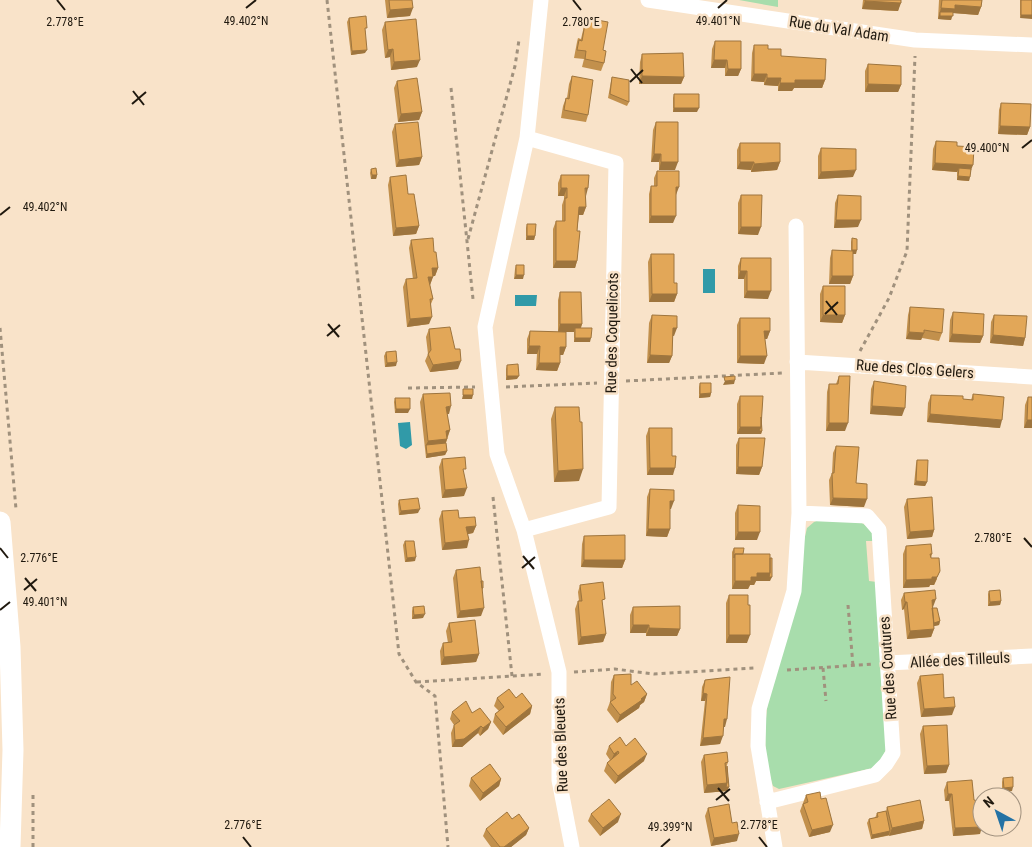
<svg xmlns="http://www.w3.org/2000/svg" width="1032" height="847" font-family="'Roboto Condensed',sans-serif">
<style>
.green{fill:#a8ddac}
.water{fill:#319aa8}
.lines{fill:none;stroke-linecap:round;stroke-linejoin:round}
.path{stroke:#a0917d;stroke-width:3;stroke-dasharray:4 4;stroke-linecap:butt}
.street{stroke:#fff;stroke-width:15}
.secondary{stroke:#fff;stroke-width:21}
.wall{fill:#c2904c}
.shaded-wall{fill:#9e753e}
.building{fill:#e2a758;stroke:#9e753e}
.ticks{fill:none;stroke:#20190f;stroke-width:2}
.labels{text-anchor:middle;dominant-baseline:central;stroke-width:5;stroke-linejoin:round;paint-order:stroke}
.street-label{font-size:15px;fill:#20190f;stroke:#f9e3c9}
.ticks-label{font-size:12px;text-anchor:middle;fill:#20190f;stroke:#f9e3c9;stroke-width:5;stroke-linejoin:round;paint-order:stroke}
</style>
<rect width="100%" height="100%" fill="#f9e3c9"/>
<path class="green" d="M738 0H778V7L739 0Z
M824 518C843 520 872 516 874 541H866L869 581 877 582 887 747 882 759 873 768 779 789 773 786C755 734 772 680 784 628 792 595 799 561 807 528L814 522Z"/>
<path class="water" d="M703 269H715V293H703Z
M515 295H537L536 306H515Z
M410 422 412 445 406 449 400 446 398 423Z"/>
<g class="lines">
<path class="path" d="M327 0 399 654 416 682 435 696 448 847
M451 88 473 299
M468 239 515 66 519 40
M0 328 16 509
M860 351 889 298 907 251 915 56
M626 381 782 373
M506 387 597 383
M408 388 475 387
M493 497 512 676
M848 605 853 666
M823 668 826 701
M787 670 873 664
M574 672 615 669 654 674 755 668
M417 682 543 674
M33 847V793"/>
<path class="street" d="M541 0 527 138 485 327 497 454 524 530 559 672V780L572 847
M648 0 915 40 1032 45
M797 362 1032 377
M524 530 609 507 616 163 527 138
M887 663 1032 656
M767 802 875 775 886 764 893 753 879 530 867 516 799 513
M775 847 758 746 759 709 794 591 799 513 796 226"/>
<path class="secondary" d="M0 522 10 647 13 750 10 847"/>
</g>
<path class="wall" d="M385 0H412L410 16 387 18Z
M863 0H901L898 11 862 9Z
M939 0H982L981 7 978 15 953 13 951 20 938 19Z
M1020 0H1032L1020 18Z
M349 18 366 32H365V53L351 55 347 22Z
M586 18 603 50 604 63 601 71 582 67 584 59 574 58 577 42 578 38 581 39 584 26Z
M385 22 417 67 391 70 390 57 385 58 382 30Z
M715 41 741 69 738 76H725V68H711L712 49Z
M754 45 768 49 825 80 822 88H794L792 91H778V86L764 85V82L751 81 752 53Z
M642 54 684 77 681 84H639L640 62Z
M868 64 901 85 898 92H865V71Z
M572 76 588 115 586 122 561 118 563 106 566 98H567L569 84Z
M612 77 629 102 627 106 608 98 611 81Z
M397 81 422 112 419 120 398 122 394 88Z
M674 94 697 112H673V98Z
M1001 103 1030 127 1027 135 998 134 999 110Z
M656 122 675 170H659V162H651L653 130Z
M395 124 422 157 419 165 396 167 392 132Z
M936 141 957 146 970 173 969 181 957 180V172L932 170 933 149Z
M740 143 780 162 777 170 751 172V170L737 169V150Z
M821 148 853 177 818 179V156Z
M371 169 377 175 376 179H371L370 173Z
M657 171 676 195 673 223H649V194L651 186H654V178Z
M561 175 585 196 586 207 583 215H579L577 231V261L575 268H553V229L556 221H562V205L564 199V196H558V183Z
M390 177 408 194 419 226 416 234 393 236 388 185Z
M741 195 758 235 738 234V203Z
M838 195 858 227 834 228 835 203Z
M527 224 535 236 534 240H526V228Z
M852 238 856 254H853V276L850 284H829L830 258 832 250 851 251V242Z
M411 240 434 252 438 268 435 276H433L430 285 433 299 431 304 429 324 407 327 403 287 406 279H413L409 248Z
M651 254 674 283 677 294 674 302H649L648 262Z
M741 258 768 299 744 298V279H738V266Z
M516 265 523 279H514L515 269Z
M823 286 845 315 842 323 820 322V294Z
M560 292 582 324 581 328 590 342H574V332H561L566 347 563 355H560V363L557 371 536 370 537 354H527V339L530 331 558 332V300Z
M910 307 942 333 939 341 922 338 921 340 906 339 908 315Z
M953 312 983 336 980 343 949 342 950 320Z
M652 315 674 336H673L672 356 669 363H647L649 323Z
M994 315 1025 338 1023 346 990 343 991 322Z
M740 318 770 331 767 339H765L764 364 737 363V325Z
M429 329 458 369 430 372 425 361 428 354 426 337Z
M386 352 396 366 385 367 384 356Z
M507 365 517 379 506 380V369Z
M839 376 845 431H826L827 392 829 384H836Z
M874 381 902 416 870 414 871 389Z
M700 383 711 393 710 397 699 398V387Z
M423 394 449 414H447L450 430 446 443 447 451 445 455 426 458 420 402Z
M973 394 1000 428 927 422 928 403 931 395 971 400Z
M740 396 761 417 762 431 761 434H737V404Z
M1028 397H1032V428H1024L1025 405Z
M395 398 408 413H395L394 402Z
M555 407 579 481 554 482 551 419Z
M649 428 672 456 673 475H647L646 436Z
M739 438 762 467 759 475 736 474V445Z
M836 446 864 507 830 505 829 480 832 473 833 453Z
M442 459 464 474V496L442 498 439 467Z
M917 460 927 482 925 486 914 485 916 464Z
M650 489 671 509H670V529L667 537 646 536 647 497Z
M907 499 934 530 932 537 907 539 904 507Z
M399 500 418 513 399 515 398 504Z
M738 505 757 540H735V513Z
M442 511 459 518 476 526 473 533 468 534 467 548 442 550 439 519Z
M584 536 625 560 622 568 581 567 582 544Z
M405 541 415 561 405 562 403 545Z
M906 546 932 554 931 558 937 579 934 585H930L929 587 903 588V554Z
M734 548 743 554 770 581H756L754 585H750L748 589H732V552Z
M456 570 481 581 483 588 482 591 481 616 457 618 453 578Z
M580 585 602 606 606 634 603 642 578 645 575 609 578 601H579L578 592Z
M989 591 1001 601 1000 605 988 606V594Z
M904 593 933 607H932V608L940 621 939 625 934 626V629L931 637 907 639 904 609 902 610 901 600Z
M729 595 747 643H726V603Z
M413 607 423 618 412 619V611Z
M633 607 680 629 677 636H646V633H630V615Z
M449 623 479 654 476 662 441 665 440 651 443 643H448L446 631Z
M614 675 647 694 644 702 640 705 639 708 617 723 607 710 610 702 611 682Z
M920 676 944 698 952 715 921 717 917 683Z
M705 680 725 727H724L720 744 700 746 705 701H701L702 687Z
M497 698H516L532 706 530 714 503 735 493 722 495 714 499 711 494 706Z
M452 712 472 713 491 722 488 729 480 736 478 733 462 747H452L451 733 454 725 450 719Z
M923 726 949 765 946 773 924 774 920 734Z
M609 746H626L644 761 615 784 604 771 607 763 610 760 606 754Z
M704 755 728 762 726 768 727 766 729 787 727 791 704 793 701 762Z
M471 778 501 779 499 786 480 801 469 786Z
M1003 778 1012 791 1002 792V782Z
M947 782 974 800 981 809 978 817 980 834 953 836 949 801H945L944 790Z
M806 795 821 799 830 832 809 837 800 811Z
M887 807 924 821 922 829 871 839 867 823 869 819 875 818 877 813 886 811Z
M708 808 732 823 737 841 711 846 705 816Z
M591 814 618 822 600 836 588 821Z
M513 819 529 828 526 835 511 847H491L483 836 486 829Z"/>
<path class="shaded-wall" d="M865 1 901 3 898 11 862 9Z
M955 5 981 7 978 15 953 13 951 20 938 19 941 8Z
M413 8 410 16 387 18 390 10Z
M1021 15H1032V19L1020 18Z
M393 49 390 57 385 58 388 50Z
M367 50 365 53 351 55 352 51Z
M420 60 417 67 391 70 394 62Z
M714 60H727L725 68H711Z
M728 69H741L738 76H725Z
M754 74H767L764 82 751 81Z
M642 76 684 77 681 84H639Z
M767 78H781L778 86 764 85Z
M795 80H825L822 88H794L792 91H778L780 83Z
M868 84 901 85 898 92H865Z
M674 108H699L697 112H673Z
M422 112 419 120 398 122 401 114Z
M1000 126 1030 127 1027 135 998 134Z
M654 154H661L659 162H651Z
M422 157 419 165 396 167 399 160Z
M661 162H678L675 170H659Z
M740 162H754L751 170 737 169Z
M780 162 777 170 751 172 754 164Z
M935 163 973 165 970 173 959 168 957 172 932 170Z
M856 170 853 177 818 179 821 172Z
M372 175H377L376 179H371Z
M958 176 970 177 969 181 957 180Z
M676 187H679L676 195H673Z
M561 188H567L564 196H558Z
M585 188H588L586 196Z
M579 207H586L583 215H577Z
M651 216H676L673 223H649Z
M836 220H861L858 227 834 228Z
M419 226 416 234 393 236 396 228Z
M741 227H761L758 235 738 234Z
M527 236H535L534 240H526Z
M852 250H857L856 254H851Z
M556 261H577L575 268H553Z
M432 268H438L435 276H429Z
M740 271H747L744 279H738Z
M516 275H524L523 279H514Z
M832 276H853L850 284H829Z
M428 277H433L430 285H425Z
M747 291H771L768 299 744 298Z
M652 294H677L674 302H649Z
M823 315H845L842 323 820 322Z
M432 317 429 324 407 327 410 319Z
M560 324H582L579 332 575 328 574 332H558Z
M673 328H677L674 336 670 335Z
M764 331H770L767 339H762Z
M909 332 924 333 921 340 906 339Z
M952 334 983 336 980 343 949 342Z
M993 335 1025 338 1023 346 990 343Z
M575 338H591L590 342H574Z
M529 346H540L537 354H527Z
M560 347H566L563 355H558Z
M650 355 672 356 669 363H647Z
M740 356H767L764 364 737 363Z
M461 361 458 369 430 372 433 365Z
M397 362 396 366 385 367 387 363Z
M539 363H560L557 371 536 370Z
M507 376H519L517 379 506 380Z
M735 380 734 384 723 385 725 381Z
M711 393 710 397 699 398 700 394Z
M463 395H473L472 399H462Z
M451 406 449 414H443L446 407Z
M872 406 905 408 902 416 870 414Z
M396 409H410L408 413H395Z
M930 414 1002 420 1000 428 927 422Z
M1027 420H1032V428H1024Z
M829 423H848L845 431H826Z
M740 427H761L762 431 761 434H737Z
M450 430 447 438 446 431Z
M447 439 444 447 426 445 428 441Z
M447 451 445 455 426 458 427 454Z
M738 467H762L759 475 736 474Z
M650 468H675L673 475H647Z
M583 469 579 481 554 482 558 471Z
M916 481 927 482 925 486 914 485Z
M467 488 464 496 442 498 445 490Z
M833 498 867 499 864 507 830 505Z
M670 501H674L671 509H668Z
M420 509 418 513 399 515 401 511Z
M476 526 473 533 463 535 466 527Z
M648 529H670L667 537 646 536Z
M934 530 932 537 907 539 910 532Z
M738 532H760L757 540H735Z
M469 540 467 548 442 550 445 543Z
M416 557 415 561 405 562 407 558Z
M584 560H625L622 568 581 567Z
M940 571 934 585H930L929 587 903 588 906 580 932 577Z
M757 573H770L772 577 770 581H756L754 585H750L748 589H732L735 581 751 577Z
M936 599 933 607H929L932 600Z
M1001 601 1000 605 988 606 990 602Z
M905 602H907L904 609 902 610Z
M484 608 481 616 457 618 460 611Z
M425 614 423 618 412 619 414 615Z
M940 621 939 625 930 627 932 623Z
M633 625H649L646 633H630Z
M649 628 680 629 677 636H646Z
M934 629 931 637 907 639 910 631Z
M606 634 603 642 578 645 581 637Z
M729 635H750L747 643H726Z
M479 654 476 662 441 665 444 657Z
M703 693 707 694 705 701H701Z
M647 694 644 702 640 705 639 708 617 723 620 715Z
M532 706 530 714 503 735 506 727Z
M955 707 952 715 921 717 924 709Z
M724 719H727L725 727H722Z
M491 722 488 729 480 736 483 728Z
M481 726 478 733 462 747H452L455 740Z
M723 736 720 744 700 746 703 738Z
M618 751 615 759 611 761 614 754Z
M647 754 644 761 615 784 618 776Z
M949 765 946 773 924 774 927 766Z
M501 779 499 786 480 801 483 793Z
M727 783 729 787 727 791 704 793 707 785Z
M1013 787 1012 791 1002 792 1004 788Z
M948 794H952L949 801H945Z
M981 809 978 817 972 818 974 810Z
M621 814 618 822 600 836 603 828Z
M924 821 922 829 889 836 892 828Z
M833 825 830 832 809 837 812 830Z
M982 827 980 834 953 836 955 828Z
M529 828 526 835 511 847H504Z
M890 831 889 835 871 839 872 835Z
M739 834 737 841 711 846 714 838Z"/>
<path class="building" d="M389 0H412L413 8 390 10Z
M865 0H901V3L865 1Z
M942 0H982L981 7 955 5V9L941 8Z
M1021 0H1032V15H1021Z
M940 12H953V16H940Z
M366 16 367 28H365L367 50 352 51 349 18Z
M586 18 608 22 603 50 606 51 604 63 585 59 586 51 577 50 579 40 582 41Z
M416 19 420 60 394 62 393 49 388 50 385 22Z
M715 41H741V69H728L727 60H714Z
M754 45H768V49H781V56L826 59 825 80H795V83H780L781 78H767V74H754Z
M683 53 684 77 642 76V54Z
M868 64 901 66V85L868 84Z
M572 76 593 80 588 115 564 110 566 98 569 99Z
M612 77 629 80V102L610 94Z
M417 78 422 112 401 114 397 81Z
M674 94H699V108H674Z
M1001 103 1031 104 1030 127 1000 126Z
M418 122 422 157 399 160 395 124Z
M656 122H678V162H661V154H654Z
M936 141 957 142V146L974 147 973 165 935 163Z
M740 143H780V162L754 164V162H740Z
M821 148 856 149V170L821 172Z
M376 168 377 175H372L371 169Z
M959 168 971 169 970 177 958 176Z
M657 171H679V187H676V216H651V186H657Z
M406 175 408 194H414L419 226 396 228 390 177Z
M561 175H589L588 188H585L586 207H579L577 231H580L577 261H556V221H565V198H567V188H561Z
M741 195H762L761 227H741Z
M838 195 861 196V220H836Z
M527 224H536L535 236H527Z
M433 238 434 252H436L438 268H432L433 277H428L433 299H430L432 317 410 319 406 279 417 278 411 240Z
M852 238 857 239V250H852Z
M832 250 853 251V276H832Z
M651 254H674V283H677V294H652Z
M741 258H771V291H747V271H740Z
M516 265H524V275H516Z
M823 286H845V315H823Z
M560 292H581L582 324H560Z
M910 307 944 309 942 333 924 330V333L909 332Z
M953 312 984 314 983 336 952 334Z
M652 315 677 316V328H673L672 356 650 355Z
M994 315 1027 316 1025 338 993 335Z
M740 318H770V331H764L767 356H740Z
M450 327 455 349H460L461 361 433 365 428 354 431 350 429 329Z
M575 328H592L591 338H575Z
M530 331 566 332V347H560V363H539L540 346H529Z
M396 351 397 362 387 363 386 352Z
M518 364 519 376H507V365Z
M735 376V380L725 381 724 377Z
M839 376H850L848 423H829V384H838Z
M874 381 906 386 905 408 872 406Z
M700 383H711V393L700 394Z
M463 389H473V395H463Z
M450 393 451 406 446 407 450 430 446 431 447 439 428 441 423 394Z
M973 394 1004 397 1002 420 930 414 931 395 963 396V399L973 400Z
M740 396H763L761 427H740Z
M1028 397H1032V420H1027Z
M395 398H410V409H396Z
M555 407H579L580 422H582L583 469 558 471Z
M761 417 762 431H759L761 427Z
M649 428H672V456H676L675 468H650Z
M739 438H765L762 467H738Z
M446 443 447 451 427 454 426 445Z
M836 446 859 447 856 483 867 484V499L833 498 832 473H834Z
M465 457 466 469H463L467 488 445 490 442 459Z
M917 460H928L927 482 916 481Z
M650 489 674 490V501H670V529H648Z
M932 497 934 530 910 532 907 499Z
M418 498 420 509 401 511 399 500Z
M738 505 760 506V532H738Z
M458 510 459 518 475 517 476 526 466 527 469 540 445 543 442 511Z
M625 535V560H584V536Z
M405 541H414L416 557 407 558Z
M931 544 932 554H930L931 558H939L940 571 937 577H932V579L906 580V546Z
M734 548H744L743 554H735L734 558Z
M735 554H770V573H757V577H751V581H735Z
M770 558H772V577H769L770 573Z
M480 567 484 608 460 611 456 570Z
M481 581H483V588H482Z
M603 582 605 599 602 600 606 634 581 637 578 601H582L580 585Z
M935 590 936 599 932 600 934 629 910 631 907 602H905L904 593Z
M1000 590 1001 601 990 602 989 591Z
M729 595H748V605H750V635H729Z
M424 606 425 614 414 615 413 607Z
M680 606V629L649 628V625H633V607Z
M932 608H937L940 621 934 623Z
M475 620 479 654 444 657 443 643 452 642 449 623Z
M631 674V685L637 681 647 694 641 699 642 700 620 715 610 702 616 698 613 694 614 675Z
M943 674 944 698 954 697 955 707 924 709 920 676Z
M730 677 727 719H724L723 736 703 738 707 694 703 693 705 680Z
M509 689 516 698 522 693 532 706 506 727 495 714 504 707 497 698Z
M466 701 472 713 480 708 491 722 483 728 481 726 464 739 455 740 454 725 460 721 452 712Z
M947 725 949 765 927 766 923 726Z
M620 737 626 746 635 738 647 754 618 776 607 763 619 753 618 751 614 754 609 746Z
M727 752 728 762 725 763 727 783 707 785 704 755Z
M490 764 501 779 483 793 471 778Z
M727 766 729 787H726L727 783Z
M1013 777V787L1004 788 1003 778Z
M972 780 974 800 982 802 981 809 974 810 982 827 955 828 952 794H948L947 782Z
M820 792 821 799 826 798 833 825 812 830 803 804 808 802 806 795Z
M609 799 621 814 603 828 591 814Z
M920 800 924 821 892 828 887 807Z
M729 804 732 823 737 822 739 834 714 838 708 808Z
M886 811 890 831 872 835 869 819 878 817 877 813Z
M507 812 512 819 519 814 529 828 504 847H500L486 829Z"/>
<path class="ticks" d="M57 0 65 10M573 0 581 10M246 8 256 0M718 8 727 0M631 69 642 83M630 82 643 70M133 91 144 105M132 104 146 92M1022 148 1032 140M0 215 10 207M826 301 837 315M825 314 838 302M328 324 339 337M327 336 340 325M1024 538 1032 547M0 548 8 558M523 556 534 569M522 568 535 557M25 578 36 591M24 590 37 579M0 610 10 602M718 788 729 801M716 800 730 789M243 837 251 847M759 837 767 847M661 847 670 839"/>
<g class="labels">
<g class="street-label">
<text transform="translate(839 29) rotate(9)">Rue du Val Adam</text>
<text transform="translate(612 333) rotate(-89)">Rue des Coquelicots</text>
<text transform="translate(915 369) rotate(4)">Rue des Clos Gelers</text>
<text transform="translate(960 660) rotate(-3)">Allée des Tilleuls</text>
<text transform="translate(888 668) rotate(-94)">Rue des Coutures</text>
<text transform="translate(561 745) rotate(-92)">Rue des Bleuets</text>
</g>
</g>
<g class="ticks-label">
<text x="246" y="25">49.402°N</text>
<text x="718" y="25">49.401°N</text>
<text x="65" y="26">2.778°E</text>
<text x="581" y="26">2.780°E</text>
<text x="987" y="152">49.400°N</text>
<text x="45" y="211">49.402°N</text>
<text x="993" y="542">2.780°E</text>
<text x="39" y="562">2.776°E</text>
<text x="45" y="606">49.401°N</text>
<text x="243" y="829">2.776°E</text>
<text x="759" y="829">2.778°E</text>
<text x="670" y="831">49.399°N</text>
</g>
<g transform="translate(997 812) rotate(320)"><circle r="24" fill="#f9e3c9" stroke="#a2927f"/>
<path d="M0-4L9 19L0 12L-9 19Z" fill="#2472a4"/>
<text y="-8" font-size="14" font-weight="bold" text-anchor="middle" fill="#20190f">N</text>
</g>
</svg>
